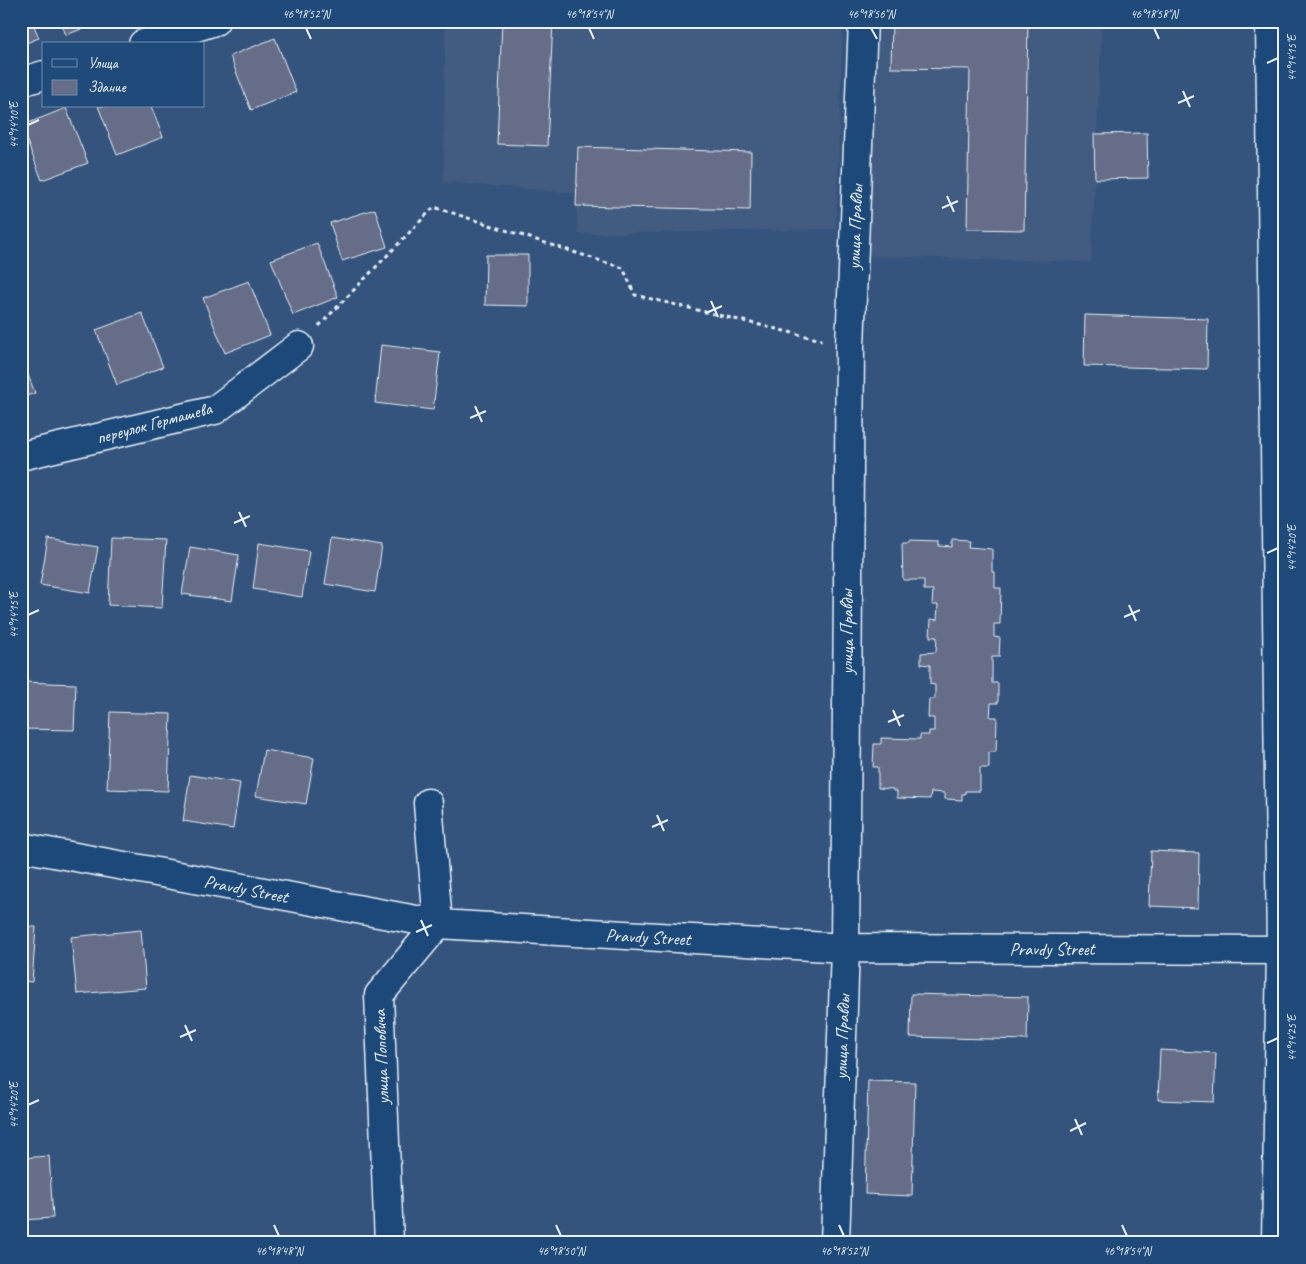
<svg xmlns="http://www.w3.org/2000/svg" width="1306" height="1264" font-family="Caveat,sans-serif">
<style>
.built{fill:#435c81}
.building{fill:#656d88;stroke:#e8f1f8}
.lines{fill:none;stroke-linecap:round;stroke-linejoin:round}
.minor-casing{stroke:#e8f1f8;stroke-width:31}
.tertiary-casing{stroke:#e8f1f8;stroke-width:31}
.path{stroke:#e8f1f8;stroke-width:3;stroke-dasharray:4 4;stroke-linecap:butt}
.minor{stroke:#1f4a7a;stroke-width:28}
.tertiary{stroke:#1f4a7a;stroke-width:28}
.ticks{fill:none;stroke:#e8f1f8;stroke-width:2}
.labels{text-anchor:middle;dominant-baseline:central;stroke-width:4;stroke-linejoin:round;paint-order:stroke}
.street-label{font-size:18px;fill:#e8f1f8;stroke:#1f4a7a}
.neatline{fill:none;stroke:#e8f1f8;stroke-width:2}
.ticks-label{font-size:12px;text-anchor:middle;fill:#e8f1f8}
</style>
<rect width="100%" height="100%" fill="#34547e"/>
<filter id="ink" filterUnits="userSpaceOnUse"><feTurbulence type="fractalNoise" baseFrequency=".02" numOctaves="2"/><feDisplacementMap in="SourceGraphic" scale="10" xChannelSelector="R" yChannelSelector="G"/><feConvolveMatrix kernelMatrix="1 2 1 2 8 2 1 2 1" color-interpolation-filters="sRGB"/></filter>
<g filter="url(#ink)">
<path class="built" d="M445 21H843L836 229 578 234 576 193 444 182Z
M879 21H1102L1091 262 868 256Z"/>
<path class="building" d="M21 21H32L39 38 21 45Z
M60 21H102L66 35Z
M502 21H553L547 146 497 144Z
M892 21H1028L1024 230 967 229 970 69 891 68Z
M275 38 296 92 251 110 230 56Z
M98 106H151L163 137 117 155Z
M66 108 88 163 42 180 21 126Z
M1147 133 1148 178 1095 179 1094 134Z
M578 147 751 152 750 210 576 206Z
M375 209 387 247 342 261 330 223Z
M317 243 338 297 293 315 271 260Z
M486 255H528V306L485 305Z
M249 281 270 335 225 353 203 298Z
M142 313 163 367 117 385 96 330Z
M1085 315 1208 319 1207 369 1084 366Z
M381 345 440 352 433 410 375 403Z
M21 357 35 393 21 398Z
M111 538 166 540 162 608 108 605Z
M332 538 382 546 375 592 325 584Z
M48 539 98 547 90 593 40 585Z
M952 540 969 541 968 547 992 549V572H995V588H1001L1000 624H994V637L1000 638 999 657H992V683H998V703H991L990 717H997L996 752H989V768H980V791H965V794H962V800L945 799V793L931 792 930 799 897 798V791H893V789L878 788V767H873L874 744H881V738L920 739V735H929V731H934V718H928L929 699H935V685L930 684V665L921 664V653L936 652 937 637H930L931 619 937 620 938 605H932L933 590H924V580H903L902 543H909V541L939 542V546L952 547Z
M259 543 309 551 302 597 253 589Z
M190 547 239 555 232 601 182 594Z
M21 682 76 684 74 730 21 729Z
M110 712 171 714 168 791 107 789Z
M264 750 314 758 306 804 256 796Z
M190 775 240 783 233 829 183 821Z
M1151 851 1199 853 1198 908 1149 906Z
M21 927H36L32 982 21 981Z
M141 930 146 988 77 994 71 937Z
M911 994 1028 997 1027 1040 910 1037Z
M1160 1050 1216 1053 1214 1102 1158 1100Z
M868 1081 915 1082 912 1196 865 1194Z
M49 1156 53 1218 21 1220V1158Z"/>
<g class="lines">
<defs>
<path id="minor" d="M143 44 215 21
M21 82 44 75
M21 456 215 410 299 346
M21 847 438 924 845 948 1281 950
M389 1243 379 995 438 924 428 803
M835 1243 845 948 850 346 863 21"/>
<path id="tertiary" d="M1270 21 1281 950 1276 1243"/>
</defs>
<use href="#minor" class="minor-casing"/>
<use href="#tertiary" class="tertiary-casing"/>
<path class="path" d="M319 326 434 207 623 268 635 295 822 340"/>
<use href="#minor" class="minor"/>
<use href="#tertiary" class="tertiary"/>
</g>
</g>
<path class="ticks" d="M306 28 311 39M589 28 594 39M871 28 877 39M1154 28 1159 39M1267 63 1278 58M1183 91 1190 107M1178 103 1194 96M28 125 39 120M947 196 954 212M942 208 958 201M711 301 718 317M706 313 722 306M475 406 482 422M470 418 486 411M239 512 246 527M234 523 250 516M1267 553 1278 548M1129 605 1136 621M28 615 39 610M1124 617 1140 610M893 710 900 726M888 722 904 715M657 815 664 831M652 827 668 820M421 920 428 936M416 932 432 925M185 1025 192 1041M180 1037 196 1030M1267 1043 1278 1038M28 1105 39 1100M1075 1119 1082 1135M1070 1131 1086 1123M274 1225 279 1236M556 1225 561 1236M839 1225 844 1236M1122 1225 1127 1236"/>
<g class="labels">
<g class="street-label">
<text transform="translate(855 227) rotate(-88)">улица Правды</text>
<text transform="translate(154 423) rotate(-15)">переулок Гермашева</text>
<text transform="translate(847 632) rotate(-90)">улица Правды</text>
<text transform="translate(246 889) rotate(11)">Pravdy Street</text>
<text transform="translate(648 937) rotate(3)">Pravdy Street</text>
<text x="1052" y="949">Pravdy Street</text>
<text transform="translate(842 1037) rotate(-88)">улица Правды</text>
<text transform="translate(381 1057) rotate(-92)">улица Поповича</text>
</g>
</g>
<rect width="1306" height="1264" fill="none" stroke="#1f4a7a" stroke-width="55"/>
<rect x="42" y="42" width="162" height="65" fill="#1f4a7a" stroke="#6f8dac"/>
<rect x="52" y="59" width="25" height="8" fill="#1f4a7a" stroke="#6f8dac"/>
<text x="88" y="68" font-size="15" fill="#e8f1f8">Улица</text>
<rect x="52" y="80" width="25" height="15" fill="#656d88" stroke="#6f8dac"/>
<text x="88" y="92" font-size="15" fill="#e8f1f8">Здание</text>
<rect x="28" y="28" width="1250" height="1208" class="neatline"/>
<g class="ticks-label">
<text x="306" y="18">46°18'52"N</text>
<text x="589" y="18">46°18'54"N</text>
<text x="871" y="18">46°18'56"N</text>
<text x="1154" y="18">46°18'58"N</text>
<text transform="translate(1292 58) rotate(-90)" y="4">44°14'15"E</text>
<text transform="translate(14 125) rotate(-90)" y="4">44°14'10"E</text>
<text transform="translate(1292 548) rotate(-90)" y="4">44°14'20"E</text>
<text transform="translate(14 615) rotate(-90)" y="4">44°14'15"E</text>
<text transform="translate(1292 1038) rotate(-90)" y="4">44°14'25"E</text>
<text transform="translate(14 1105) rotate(-90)" y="4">44°14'20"E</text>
<text x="279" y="1255">46°18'48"N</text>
<text x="561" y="1255">46°18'50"N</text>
<text x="844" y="1255">46°18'52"N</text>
<text x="1127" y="1255">46°18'54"N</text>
</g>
</svg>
